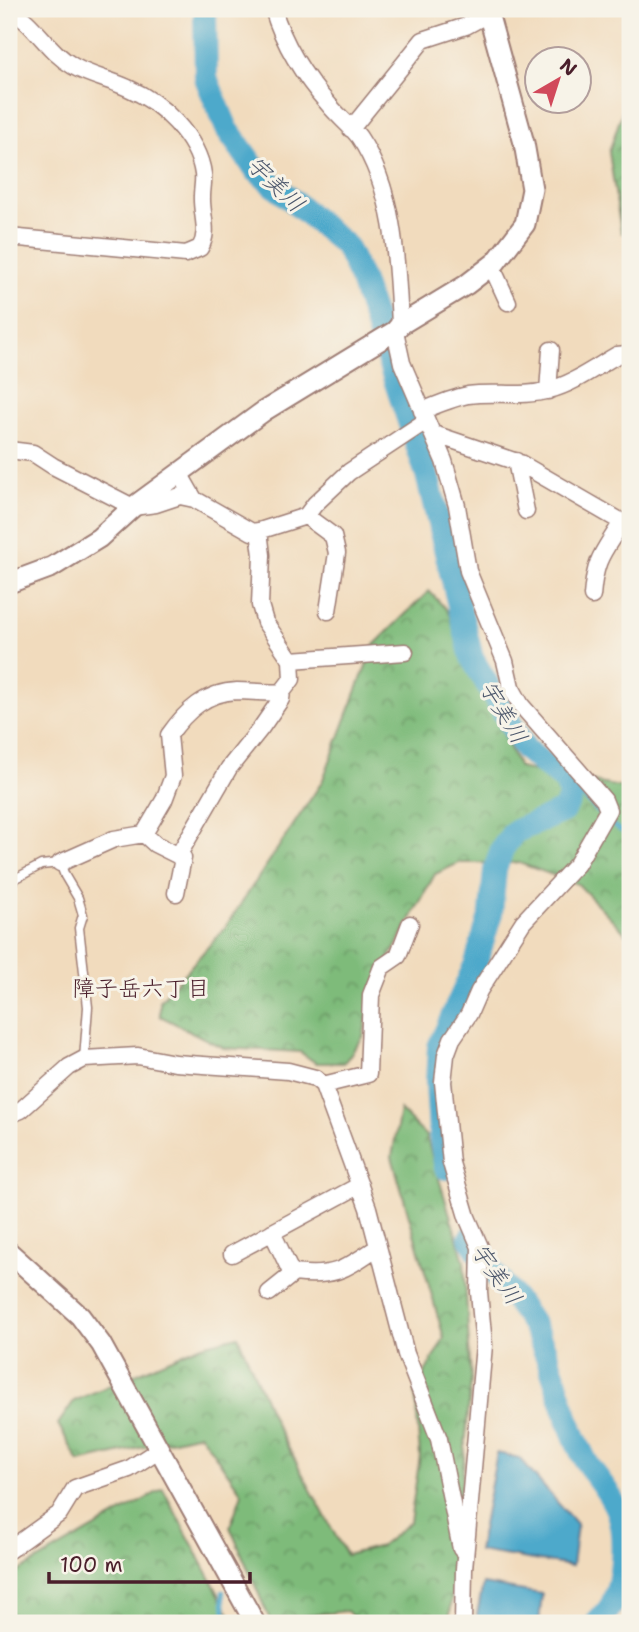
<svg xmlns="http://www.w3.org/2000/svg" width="639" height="1632" font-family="'Shantell Sans','Klee One',sans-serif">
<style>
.forest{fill:url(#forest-crowns);stroke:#646d52;stroke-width:2}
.water{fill:#4da9cb;stroke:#4c647b;stroke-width:2}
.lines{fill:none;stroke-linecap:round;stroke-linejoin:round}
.stream{stroke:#4da9cb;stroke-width:4.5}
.river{stroke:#4da9cb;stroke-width:24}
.service-casing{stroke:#9e7d74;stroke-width:11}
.minor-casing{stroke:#9e7d74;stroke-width:19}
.tertiary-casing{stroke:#9e7d74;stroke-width:23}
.service{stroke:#fff;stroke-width:8}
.minor{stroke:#fff;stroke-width:16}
.tertiary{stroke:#fff;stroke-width:19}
.labels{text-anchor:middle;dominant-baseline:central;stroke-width:6;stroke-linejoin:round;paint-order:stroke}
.water-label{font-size:23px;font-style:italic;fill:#4b566b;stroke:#f7f3e8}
.neighbourhood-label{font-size:23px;fill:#4a1f2b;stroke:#f7f3e8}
</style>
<defs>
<pattern id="forest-crowns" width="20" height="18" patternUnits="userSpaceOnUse" patternTransform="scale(1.75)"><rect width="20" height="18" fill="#7ebb7a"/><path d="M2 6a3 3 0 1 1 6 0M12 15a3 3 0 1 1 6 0" fill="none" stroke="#699764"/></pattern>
</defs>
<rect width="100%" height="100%" fill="#f7f3e8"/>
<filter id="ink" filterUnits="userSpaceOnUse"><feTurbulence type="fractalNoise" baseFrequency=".0143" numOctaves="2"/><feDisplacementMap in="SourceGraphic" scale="14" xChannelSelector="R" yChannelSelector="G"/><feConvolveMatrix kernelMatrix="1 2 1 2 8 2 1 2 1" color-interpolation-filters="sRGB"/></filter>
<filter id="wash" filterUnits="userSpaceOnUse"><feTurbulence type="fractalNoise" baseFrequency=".00686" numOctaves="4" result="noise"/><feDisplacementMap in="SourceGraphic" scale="28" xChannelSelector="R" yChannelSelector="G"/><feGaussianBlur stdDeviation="1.57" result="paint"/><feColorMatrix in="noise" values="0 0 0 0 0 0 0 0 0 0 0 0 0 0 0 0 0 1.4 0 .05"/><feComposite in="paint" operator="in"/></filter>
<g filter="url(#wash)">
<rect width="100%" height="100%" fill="#f1dbbd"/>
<path class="forest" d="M630 89V237L621 232 609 152Z
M429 591 447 610 519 768 625 788 630 784V938L578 884 519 863H459L435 874 374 987 363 1037 344 1063H316L300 1052 223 1048 160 1016V1001L224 929 322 782 374 645Z
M400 1110 426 1136 464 1261 471 1380 450 1615 433 1623H359L347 1611 270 1620 230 1527 242 1493 200 1434 79 1462 58 1424 74 1401 202 1345 238 1336 275 1423 346 1555 381 1546 410 1522 420 1456 415 1391 444 1338 392 1157Z
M163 1489 234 1623H9V1574H14Z"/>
<path class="water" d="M497 1453 519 1458 577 1525 572 1566 478 1551Z
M483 1584 542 1594 539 1623H478L477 1614Z"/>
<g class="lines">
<path class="stream" d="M567 782 611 824 630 837
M223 1592 226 1623"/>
<path class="river" d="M205 9 206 78 227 129 256 170 346 246 361 279 427 475 472 658 526 750 567 782 570 799 563 811 514 832 502 849 495 870 491 913 476 963 439 1047 437 1082 440 1134 446 1168
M470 1238C488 1271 519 1299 535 1329 554 1365 560 1404 576 1440 578 1445 585 1460 587 1463 597 1479 612 1494 618 1513 626 1537 623 1579 613 1602 610 1610 602 1617 597 1623"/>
</g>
</g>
<g filter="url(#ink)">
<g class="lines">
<defs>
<path id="service" d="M9 882 41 865 60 863 65 876 78 898 83 915 79 928 88 1007 84 1059"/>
<path id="minor" d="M9 9C35 23 48 52 73 66 90 76 111 80 128 88 161 102 198 137 203 174 204 181 202 189 202 196 201 215 210 231 200 248L186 254 9 237
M273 9C284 45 304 77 330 106 339 117 351 126 359 137 395 190 397 263 400 325
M351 129 423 40 466 26 488 14
M491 265 508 302
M395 331 402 363 444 461 457 506 468 571 505 661 511 687 521 705 604 800 608 810 577 864 523 922 479 991 469 1014 452 1039 446 1055 443 1082 451 1163 467 1217 480 1247 479 1292 484 1345 464 1569 463 1623
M548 391 551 350
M422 411C436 405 453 398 468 395 496 391 522 398 549 390 573 384 596 367 617 355L627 354 630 356
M434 434 520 463 622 522H630
M9 450 33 453 53 466 133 507 156 504 180 496 194 499
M516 461 526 511
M179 473 194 499 252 532 259 531 306 516 315 504 349 472 426 421
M306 516 333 536 337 553 328 611
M592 596C595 558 603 553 622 522
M291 660 405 652
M144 834 155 844 183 858 176 893
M178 856 229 768 261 728 281 699 282 692
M60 863 114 839 144 834 164 800 173 776 169 735C186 711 206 692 237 691 252 691 267 694 282 692L292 679 291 660 265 622 260 605 262 555 259 531
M323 1085 368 1074 371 995 382 967 398 956 410 924
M9 1115 21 1110 69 1067 84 1059 138 1056 175 1063 288 1071 315 1078 323 1085 368 1208 406 1354 439 1439 461 1549
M272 1232 289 1268 294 1273C335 1278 345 1269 378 1247
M232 1254 360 1185
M269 1293 294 1273
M9 1550 59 1514 75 1488 129 1469 160 1449"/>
<path id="tertiary" d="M9 583 52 567 99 538 133 507 264 411 395 331 400 325 466 285 496 262 525 224 532 189 524 143 487 9
M9 1252 80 1316 101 1344 255 1623"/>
</defs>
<use href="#service" class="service-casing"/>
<use href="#minor" class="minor-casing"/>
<use href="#tertiary" class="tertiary-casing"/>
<use href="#service" class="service"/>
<use href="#minor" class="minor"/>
<use href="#tertiary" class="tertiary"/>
</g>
</g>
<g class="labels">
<g class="water-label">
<text transform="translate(276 184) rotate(44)">宇美川</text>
<text transform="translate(504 712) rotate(59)">宇美川</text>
<text transform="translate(497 1274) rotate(55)">宇美川</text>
</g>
<g class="neighbourhood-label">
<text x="141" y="988">障子岳六丁目</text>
</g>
</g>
<rect width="639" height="1632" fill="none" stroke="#f7f3e8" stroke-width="35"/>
<g transform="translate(558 80) rotate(39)"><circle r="33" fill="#f7f3e8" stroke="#b29e9c" stroke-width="2"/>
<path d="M0-5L12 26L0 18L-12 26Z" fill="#d1495b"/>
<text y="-10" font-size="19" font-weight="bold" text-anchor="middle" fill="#4a1f2b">N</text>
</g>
<path d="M49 1572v10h201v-10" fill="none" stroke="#4a1f2b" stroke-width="3.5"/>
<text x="60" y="1572" font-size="21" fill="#4a1f2b" stroke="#f7f3e8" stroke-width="5" paint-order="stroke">100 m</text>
</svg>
